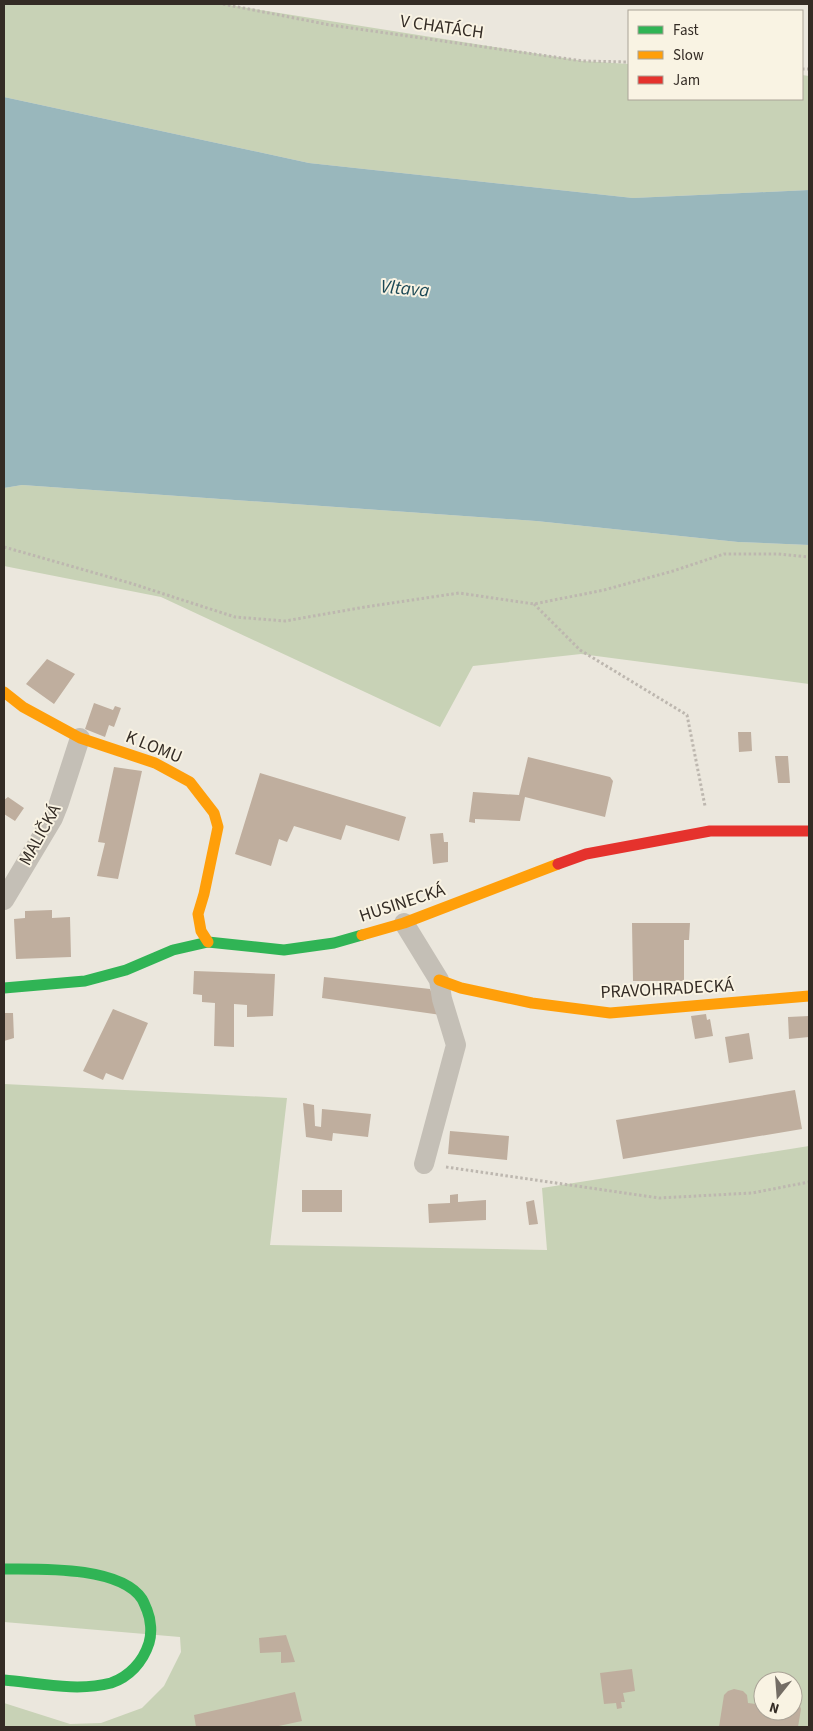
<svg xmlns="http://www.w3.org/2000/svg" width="813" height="1731" font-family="'Source Sans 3',sans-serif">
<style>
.green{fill:#c8d2b6;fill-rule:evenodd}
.water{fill:#99b7bc}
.building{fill:#bfae9e}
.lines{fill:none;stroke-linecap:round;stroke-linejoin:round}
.path{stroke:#bdb7af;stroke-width:3;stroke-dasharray:2.5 2.5;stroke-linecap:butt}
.street{stroke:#c4bfb6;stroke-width:20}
.fast{stroke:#30b455;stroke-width:11}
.slow{stroke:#ff9f0a;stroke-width:11}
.jam{stroke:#e5322d;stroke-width:11}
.labels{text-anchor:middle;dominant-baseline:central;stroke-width:4;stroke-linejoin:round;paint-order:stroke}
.street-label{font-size:18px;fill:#342c25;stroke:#f9f3e3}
.water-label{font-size:19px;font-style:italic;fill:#1b4855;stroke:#f9f3e3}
</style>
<rect width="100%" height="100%" fill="#ebe7dd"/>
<path class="green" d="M4 4H223L583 61 629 64V99H802V75L809 76V190L633 198 309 163 4 97Z
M22 485 536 521 738 542 809 545V684L581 654 473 666 440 727 161 597 4 566V488Z
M4 1084 287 1098 270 1245 547 1250 542 1188 809 1146V1727H4V1703L70 1724 101 1723 142 1708 164 1686 181 1652 180 1637 4 1622ZM763 1681H793V1711H763Z"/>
<path class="water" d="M4 97 309 163 633 198 809 190V545L738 542 536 521 22 485 4 488Z"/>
<path class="building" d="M47 659 75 674 54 704 26 684Z
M94 703 113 710 115 706 121 708 114 727 109 725 105 737 85 729Z
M738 732H751L752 751 739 752Z
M775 756H788L790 783H778Z
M528 757 610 777 613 781 605 817 525 797 520 821 475 819V823L469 822 473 792 519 795Z
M114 767 142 771 118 879 97 876 105 843 98 842Z
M260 773 406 817 399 841 346 825 341 840 294 826 287 842 279 839 271 866 235 854Z
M8 797 24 808 15 821 4 814V800Z
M443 833 444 842H448V862L433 864 430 834Z
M52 910V918L70 917 71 957 16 959 14 919 25 918V911Z
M632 923H690L689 940H684V981H633Z
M194 971 275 974 273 1016 247 1017V1005L234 1004V1047L214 1046 215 1003 202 1002V995L193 994Z
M324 977 430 989 441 1015 322 998Z
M113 1009 148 1023 123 1080 106 1073 103 1080 83 1071Z
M4 1013H13L14 1038 4 1041Z
M706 1014 707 1020 710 1019 713 1036 695 1039 691 1016Z
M809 1016V1037L789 1039 788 1017Z
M749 1033 753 1059 729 1063 725 1037Z
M795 1090 802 1129 623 1159 616 1120Z
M303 1103 314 1105 315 1126 321 1127 322 1109 371 1114 368 1137 333 1133 332 1141 306 1137Z
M450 1131 509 1136 507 1160 448 1154Z
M302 1190H342V1212H302Z
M458 1194V1202L486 1200V1220L429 1223 428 1204 450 1203V1195Z
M534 1200 538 1224 529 1225 526 1202Z
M286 1635 295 1662 281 1663V1652L260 1653 259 1638Z
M632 1669 635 1691 623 1693 625 1702H621L622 1708 617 1709 616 1703 604 1704 600 1673Z
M734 1689 743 1691 747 1695 748 1703 763 1705V1711H793V1697L799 1703 801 1709 798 1727H719L724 1695 728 1691Z
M295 1692 302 1721 274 1727H196L194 1715Z"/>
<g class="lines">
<path class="path" d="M223 4 330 25 583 61 629 62
M802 69H809
M4 547 130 583 235 617 285 621 365 607 459 593 534 604 604 590 673 571 724 554H778L809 557
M534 604 580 650 687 715 705 806
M446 1167 659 1198 752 1193 809 1182"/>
<path class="street" d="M4 900 53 818 59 803 80 738
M404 923 439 980 442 999 456 1045 424 1164"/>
<path class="fast" d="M4 988 85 981 126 970 173 950 208 942 284 950 334 943 362 935
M4 1569C40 1569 120 1566 142 1599 144 1602 145 1606 147 1610 151 1620 152 1633 149 1643 143 1662 129 1677 111 1683 77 1692 38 1683 4 1680"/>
<path class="slow" d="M4 692 23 707 80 738 155 763 190 782 214 813 218 827 204 894 198 914 201 931 208 942
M362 935 404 923 558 864
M439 980 461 988 532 1003 610 1013 809 996"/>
<path class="jam" d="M558 864 586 854 710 831H809"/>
</g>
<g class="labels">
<g class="street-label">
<text transform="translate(442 27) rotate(8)">V CHATÁCH</text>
<text transform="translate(154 747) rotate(22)">K LOMU</text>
<text transform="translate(40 835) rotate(-61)">MALIČKÁ</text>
<text transform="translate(402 903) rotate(-18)">HUSINECKÁ</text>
<text transform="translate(667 989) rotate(-3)">PRAVOHRADECKÁ</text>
</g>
<g class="water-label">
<text transform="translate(405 289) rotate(5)">Vltava</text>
</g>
</g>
<rect width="813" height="1731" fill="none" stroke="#342c25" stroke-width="10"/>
<rect x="628" y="10" width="175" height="90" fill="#f9f3e3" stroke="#aaa397"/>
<rect x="638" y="26" width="25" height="8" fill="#30b455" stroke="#aaa397"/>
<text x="673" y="35" font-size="15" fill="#342c25">Fast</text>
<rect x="638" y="51" width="25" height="8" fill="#ff9f0a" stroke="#aaa397"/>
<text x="673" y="60" font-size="15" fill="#342c25">Slow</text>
<rect x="638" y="76" width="25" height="8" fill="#e5322d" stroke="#aaa397"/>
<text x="673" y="85" font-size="15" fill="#342c25">Jam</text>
<g transform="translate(778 1696) rotate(197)"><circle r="24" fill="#f9f3e3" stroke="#aaa397"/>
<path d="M0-4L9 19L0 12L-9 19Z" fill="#746d65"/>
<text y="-8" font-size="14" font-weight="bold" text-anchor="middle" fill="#342c25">N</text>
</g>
</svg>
